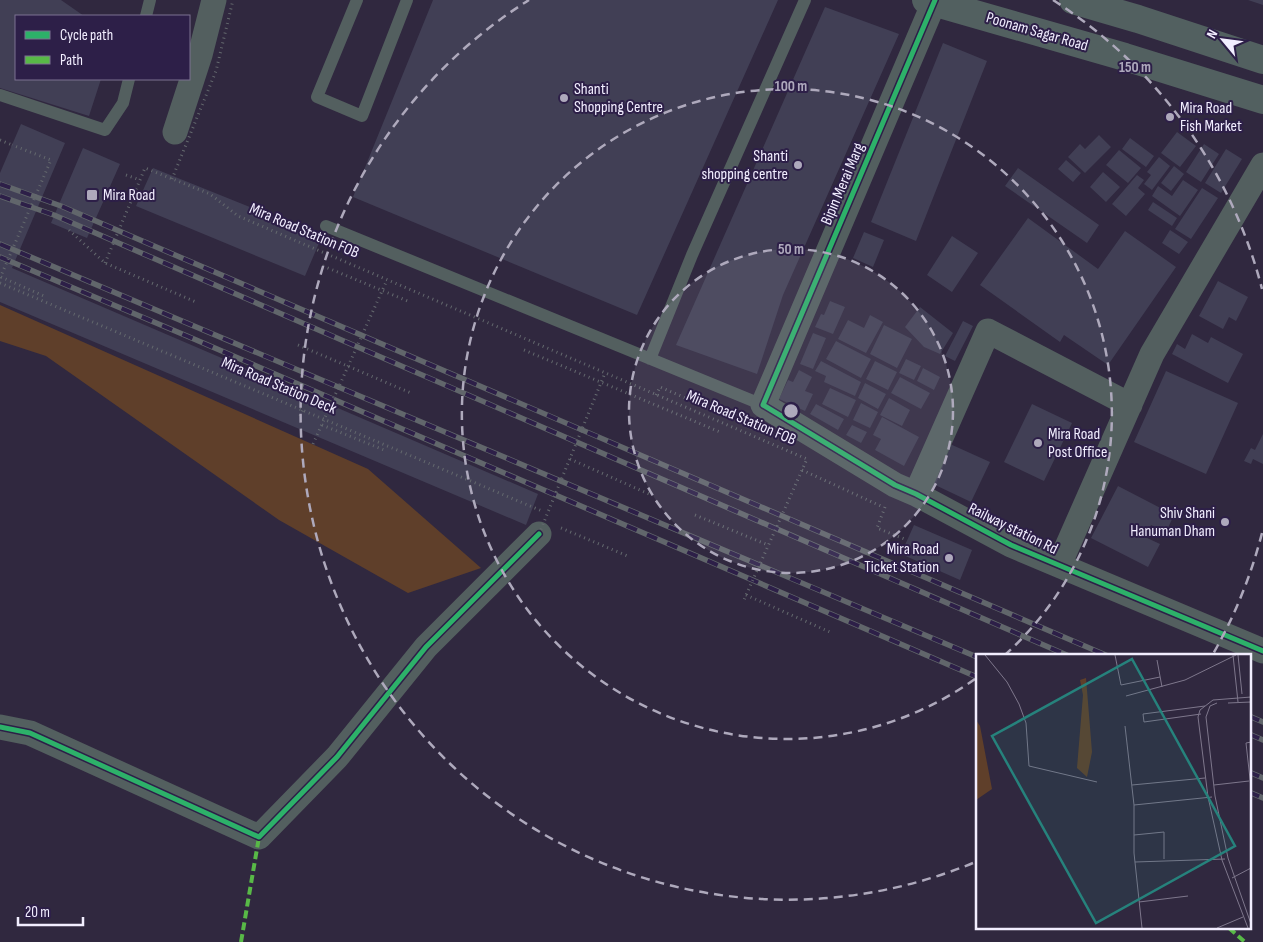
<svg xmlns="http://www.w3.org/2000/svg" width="1263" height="942" font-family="'Sofia Sans Condensed',sans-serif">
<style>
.green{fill:#5f3f2a}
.building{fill:#413f55}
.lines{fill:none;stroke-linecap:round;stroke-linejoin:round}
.path{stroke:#64696e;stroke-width:3;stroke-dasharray:1 4;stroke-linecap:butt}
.lane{stroke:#535f5f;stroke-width:12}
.street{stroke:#535f5f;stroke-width:25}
.secondary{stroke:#526060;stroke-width:28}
.rail-casing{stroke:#61666b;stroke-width:5.5}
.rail{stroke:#2d1f48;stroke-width:4;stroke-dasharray:11;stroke-linecap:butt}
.path-bridge{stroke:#64696e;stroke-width:3;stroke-dasharray:1 4;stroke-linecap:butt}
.quiet{stroke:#58b947;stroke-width:4;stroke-dasharray:8 4;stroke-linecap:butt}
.cycleway-casing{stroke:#2d1f48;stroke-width:8}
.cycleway{stroke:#2db169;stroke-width:5}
.ring{fill:none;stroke:#aea9bc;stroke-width:2.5;stroke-dasharray:9 6}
.poi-dot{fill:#aea9bc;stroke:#2d1f48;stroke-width:2}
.labels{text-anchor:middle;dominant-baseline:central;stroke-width:4;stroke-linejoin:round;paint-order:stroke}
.street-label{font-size:16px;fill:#f2eeff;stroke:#2d1f48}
.poi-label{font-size:16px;fill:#f2eeff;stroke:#2d1f48;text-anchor:start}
.inset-road{fill:none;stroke:#7e778c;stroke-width:1}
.view{fill:#26827c;fill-opacity:0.15;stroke:#26827c;stroke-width:2.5}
.inset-edge{fill:none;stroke:#f2eeff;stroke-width:2.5}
.centre{fill:#aea9bc;stroke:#2d1f48;stroke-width:2.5}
.ring-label{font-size:15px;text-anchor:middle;font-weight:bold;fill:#aea9bc;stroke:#2d1f48;stroke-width:4;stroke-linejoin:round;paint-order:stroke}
</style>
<rect width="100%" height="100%" fill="#30283f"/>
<path class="green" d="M0 305 368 469 481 568 408 593 279 520 46 356 0 341Z"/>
<path class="building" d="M0 0H61L84 16H16V79H101L89 116 0 88Z
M433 0H778L637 315 353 197Z
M1248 0H1263V5Z
M825 7 899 34 783 295 757 374 676 345Z
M943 43 987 61 916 241 871 222Z
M21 124 65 143 12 268 538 494 526 525 0 302V173Z
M1177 132 1196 146 1180 167 1161 153Z
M1099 135 1111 147 1085 173 1068 157 1080 144 1085 149Z
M1130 138 1154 156 1146 167 1122 149Z
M1204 144 1219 154 1201 182 1186 172Z
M83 148 120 164 87 238 51 223Z
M1226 149 1242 159 1221 193 1205 183Z
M1119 150 1141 168 1128 183 1106 165Z
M1159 157 1170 166 1152 190 1144 184 1151 175 1147 172Z
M1066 160 1081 173 1073 182 1058 169Z
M1174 166 1184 174 1171 191 1161 183Z
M153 168 322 236 305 276 136 206Z
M1018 168 1099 225 1087 243 1005 186Z
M1103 172 1120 187 1106 202 1090 187Z
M1137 175 1144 180 1138 188 1145 194 1126 216 1112 204Z
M1183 180 1198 190 1180 216 1152 196 1158 186 1172 196Z
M1202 188 1218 198 1191 239 1175 229Z
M1153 202 1177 218 1172 226 1148 210Z
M1028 218 1098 269 1125 231 1176 267 1108 365 1064 335 1060 342 980 285Z
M1170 230 1188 242 1179 254 1162 243Z
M864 232 884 240 873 267 853 258Z
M952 236 978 253 952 292 927 275Z
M1218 281 1248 297 1236 321 1229 317 1223 329 1199 316Z
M830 301 845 307 833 334 815 327 821 314 824 315Z
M920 307 953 333 940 354 924 347 905 327Z
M870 315 883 322 866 353 838 339 848 320 864 328Z
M963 321 973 326 955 361 945 356Z
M884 325 912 339 897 368 870 354Z
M813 333 826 338 813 369 800 364Z
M1192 334 1208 343 1211 337 1243 354 1228 383 1172 354 1177 344 1185 349Z
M836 341 871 359 861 378 826 359Z
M906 359 921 366 914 380 899 373Z
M821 361 861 382 855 396 824 382 826 376 815 371Z
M875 361 897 372 888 390 866 379Z
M923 368 940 377 934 390 917 381Z
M799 370 812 377 805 391 813 394 805 411 779 399 788 380 793 382Z
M1166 371 1238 403 1206 474 1134 442Z
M900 377 930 393 921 409 891 393Z
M865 383 886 394 878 409 858 398Z
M830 388 856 400 848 417 822 404Z
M889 398 910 410 902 426 880 415Z
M861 403 878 412 870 428 853 420Z
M816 404 844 419 838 430 810 414Z
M1032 404 1072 423 1044 481 1004 462Z
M882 417 919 437 904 466 875 450 881 439 873 435Z
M852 425 867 432 861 443 846 435Z
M1263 434V464L1253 459 1251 464 1244 461 1251 448 1255 450Z
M950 444 990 462 971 502 931 483Z
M1118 486 1174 515 1166 532 1151 525 1145 537 1160 544 1148 567 1091 538Z
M914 525 972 550 960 580 901 554Z"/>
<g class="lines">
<path class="path" d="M0 140 12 145
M126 175 140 180
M69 230 105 263 196 302
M323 266 410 302
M1 277 44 296
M0 283 542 511
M298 345 411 393
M524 350 720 432
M656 395 660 387 725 415 728 409
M300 416 303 409
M322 425 384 450
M570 459 649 494
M802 470 883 507
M885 507 877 528 907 540
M695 515 768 545
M561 528 630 557
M746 595 830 632"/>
<path class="lane" d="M357 0 317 97 362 116 407 0
M146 16 150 0
M0 95 105 130 123 103 129 79
M326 226 763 405
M650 359 692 255 805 0"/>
<path class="street" d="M935 0 763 405 895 485 916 494 1011 545 1263 651
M175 132 200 55 214 0
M916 494 988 331 1130 405
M1059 565 1152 354 1263 165
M0 727 30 733 259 837 337 757 426 647 539 534"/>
<path class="secondary" d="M926 0 1125 57 1263 100
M1073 0 1138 19 1263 60"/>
<defs>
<path id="rail" d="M0 184 61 206 1108 656
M0 196 54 215 1069 656
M0 244 977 657
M0 257 187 336 977 677
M1249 716 1263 722
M1249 734 1263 740
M1249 772 1263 778
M1249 792 1263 798"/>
</defs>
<use href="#rail" class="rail-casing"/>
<use href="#rail" class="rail"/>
<path class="path-bridge" d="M172 179 216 71 233 0
M105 263 145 168 210 194 238 216 807 459 743 602
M0 278 51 160 12 145
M313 444 387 280
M539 534 605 373"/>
<path class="quiet" d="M1229 928 1245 942
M241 942 259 837"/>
<defs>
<path id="cycleway" d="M935 0 763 405 895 485 916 494 1011 545 1263 651
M0 727 30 733 259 837 337 757 426 647 539 534"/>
</defs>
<use href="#cycleway" class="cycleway-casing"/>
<use href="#cycleway" class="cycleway"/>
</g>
<circle cx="791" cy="411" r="162" fill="#aea9bc" fill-opacity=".12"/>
<g class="ring">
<circle cx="791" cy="411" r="162"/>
<path d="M975 679A325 325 0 1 1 1006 654"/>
<path d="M1262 533A487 487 0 0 1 1213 654M973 863A487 487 0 0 1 529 0M1053 0A487 487 0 0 1 1262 289"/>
</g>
<g class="poi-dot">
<circle cx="564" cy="98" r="5"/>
<circle cx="1170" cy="117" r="5"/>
<circle cx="798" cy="165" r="5"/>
<rect x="86" y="189" width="12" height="12" rx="2.5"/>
<circle cx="1038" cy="443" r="5"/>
<circle cx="1225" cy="522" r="5"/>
<circle cx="949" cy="558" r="5"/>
</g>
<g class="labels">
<g class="street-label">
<text transform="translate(1037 32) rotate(16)">Poonam Sagar Road</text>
<text transform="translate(843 184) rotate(-67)">Bipin Merai Marg</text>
<text transform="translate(304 231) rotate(23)">Mira Road Station FOB</text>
<text transform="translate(279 386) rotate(23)">Mira Road Station Deck</text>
<text transform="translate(741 418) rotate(23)">Mira Road Station FOB</text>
<text transform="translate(1013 529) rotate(26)">Railway station Rd</text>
</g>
<g class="poi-label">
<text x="574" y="89">Shanti<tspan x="574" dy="18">Shopping Centre</tspan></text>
<text x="1180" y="108">Mira Road<tspan x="1180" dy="18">Fish Market</tspan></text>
<text x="788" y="156" text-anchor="end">Shanti<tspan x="788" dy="18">shopping centre</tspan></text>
<text x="103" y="195">Mira Road</text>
<text x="1048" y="434">Mira Road<tspan x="1048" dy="18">Post Office</tspan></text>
<text x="1215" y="513" text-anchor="end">Shiv Shani<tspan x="1215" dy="18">Hanuman Dham</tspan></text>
<text x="939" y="549" text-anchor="end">Mira Road<tspan x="939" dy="18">Ticket Station</tspan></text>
</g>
</g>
<g transform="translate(976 654)">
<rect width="275" height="275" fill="#30283f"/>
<path d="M110 24 116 98 111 123 101 114 107 41 104 26ZM0 66 4 72 16 135 0 146Z" fill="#5f3f2a"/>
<path class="inset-road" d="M9 1 31 28 43 50 50 69 53 112 121 128M139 1 145 31 184 23M257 1 262 48M262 1 266 40M181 6 186 33M150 42 209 26 260 1M241 49 234 52 230 63 239 142 252 204 275 270M252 49 275 48M225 60 168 68 167 60 229 52M149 72 158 151V199L166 274M275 88 270 89 275 134M156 131 229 124M238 131 273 127M158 151 236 143M158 181 188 178V205M159 208 249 205M256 224 275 214M163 248 212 242M241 274 267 263M272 274 246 206 232 143 222 63 224 56 237 46 275 43"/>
<path class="view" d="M156 5 259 192 120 269 16 82Z"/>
<rect width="275" height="275" class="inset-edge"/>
</g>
<circle cx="791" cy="411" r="8" class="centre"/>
<g class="ring-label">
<text x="1135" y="72">150 m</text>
<text x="791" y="91">100 m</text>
<text x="791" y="254">50 m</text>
</g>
<rect x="15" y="15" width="175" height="65" fill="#2d1f48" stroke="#7c7291"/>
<rect x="25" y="31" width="25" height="8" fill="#2db169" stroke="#7c7291"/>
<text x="60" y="40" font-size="15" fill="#f2eeff">Cycle path</text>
<rect x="25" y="56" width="25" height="8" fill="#58b947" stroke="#7c7291"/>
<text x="60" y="65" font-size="15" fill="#f2eeff">Path</text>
<g transform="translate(1223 40) rotate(299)" stroke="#2d1f48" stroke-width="4" paint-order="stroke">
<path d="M0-4L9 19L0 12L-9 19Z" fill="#f2eeff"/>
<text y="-8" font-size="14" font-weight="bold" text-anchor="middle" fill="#f2eeff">N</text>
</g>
<path d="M18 917v8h65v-8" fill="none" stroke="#f2eeff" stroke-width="2.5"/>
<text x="25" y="917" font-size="15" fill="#f2eeff" stroke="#2d1f48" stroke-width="4" paint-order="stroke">20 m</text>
</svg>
